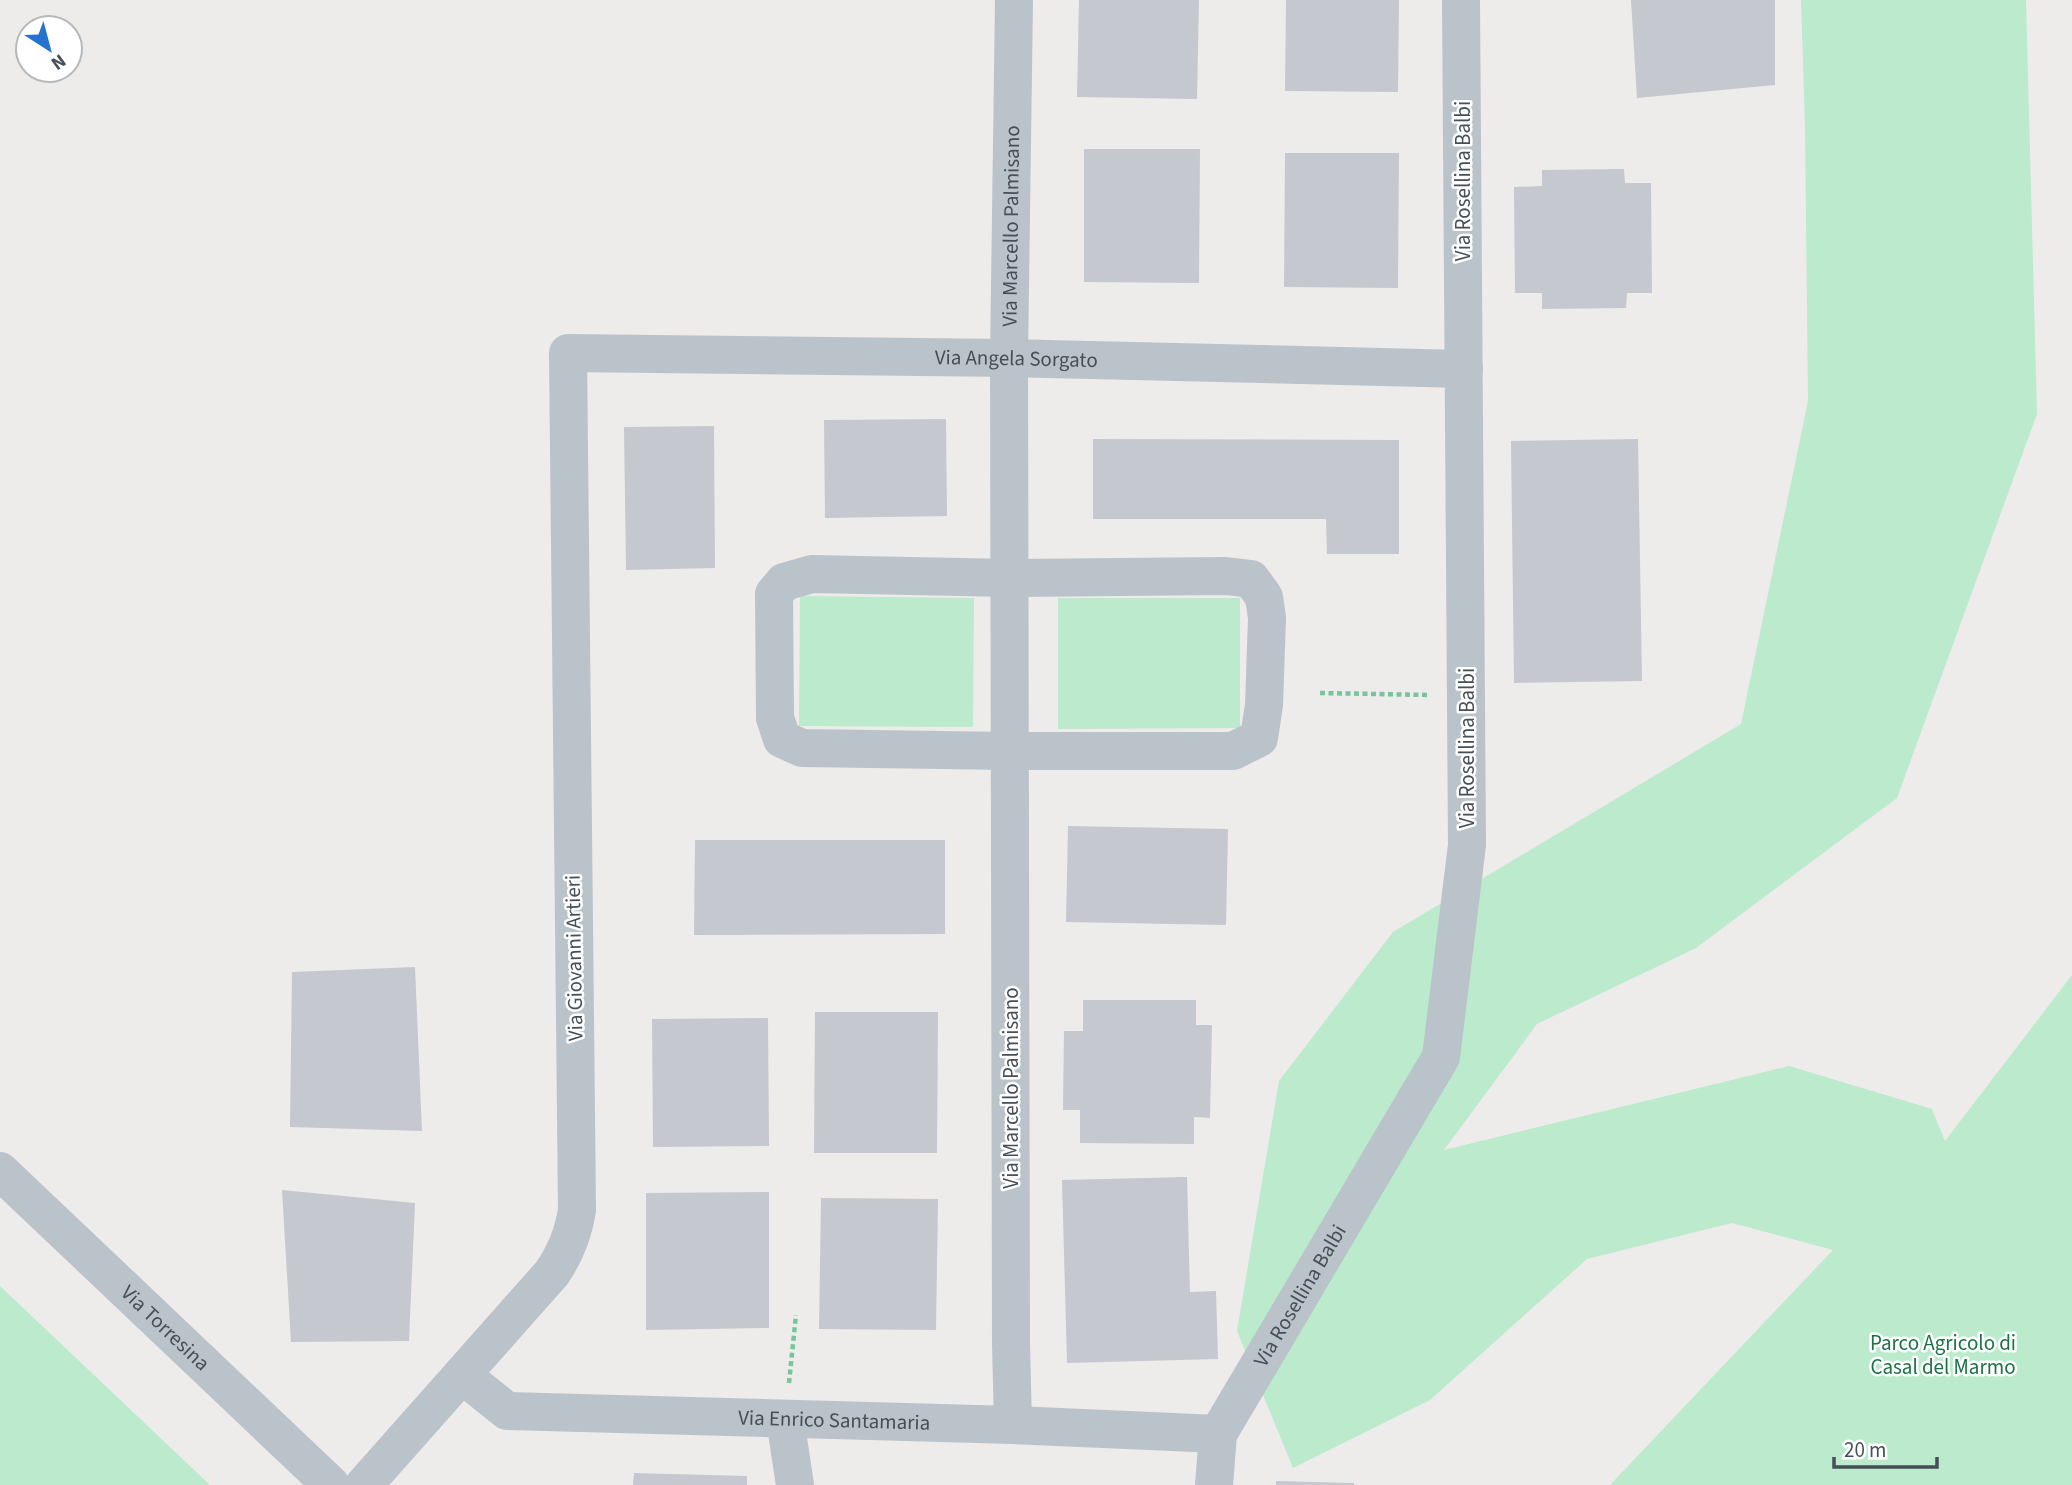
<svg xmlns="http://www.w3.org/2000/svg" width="2072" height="1485" font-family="'Source Sans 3',sans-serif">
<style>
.green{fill:#bbeacc}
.building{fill:#c5c8ce}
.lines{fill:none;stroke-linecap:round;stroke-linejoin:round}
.path{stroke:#76c59c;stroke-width:4.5;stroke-dasharray:5 3.5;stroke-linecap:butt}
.minor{stroke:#bac3ca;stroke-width:38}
.labels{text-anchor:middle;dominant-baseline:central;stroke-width:5;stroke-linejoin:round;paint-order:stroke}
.street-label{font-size:21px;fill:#454f57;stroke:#fff}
.park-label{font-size:21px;fill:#1c7245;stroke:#fff}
</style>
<rect width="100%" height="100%" fill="#eeebeb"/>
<path class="green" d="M1801 0H2026L2037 414 1897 798 1696 948 1537 1024 1444 1150 1789 1066 1932 1109 1945 1141 2072 975V1485H1610L1833 1250 1732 1223 1587 1259 1430 1400 1293 1468 1237 1331 1279 1081 1393 932 1741 724 1808 401 1805 126Z
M800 596 974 598 973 727 799 726Z
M1058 598H1240V728L1058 729Z
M0 1286 210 1485H0Z"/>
<path class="building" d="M1079 0H1199L1197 99 1077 97Z
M1286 0H1399L1398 92 1285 91Z
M1631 0H1775V85L1637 98Z
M1084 149H1200L1199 283 1084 282Z
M1285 153H1399L1398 288 1284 287Z
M1624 169 1625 183H1651L1652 293H1627L1626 308 1542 309V293H1515L1514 187 1542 186V170Z
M946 419 947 516 825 518 824 420Z
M714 426 715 568 626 570 624 427Z
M1093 439 1399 440V554H1327L1326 519H1093Z
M1638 439 1642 681 1514 683 1511 441Z
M1068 826 1228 829 1226 925 1066 922Z
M695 840H945V934L694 935Z
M415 967 422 1131 290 1127 292 972Z
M1083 1000H1196V1025H1212L1210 1118 1194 1117V1144L1080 1143V1110H1063L1064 1031H1083Z
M815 1012H938L937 1153H814Z
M768 1018 769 1146 653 1147 652 1019Z
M1187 1177 1190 1292 1216 1291 1218 1359 1067 1363 1062 1180Z
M282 1190 415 1203 409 1341 291 1342Z
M769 1192V1328L646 1330V1193Z
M821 1198 938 1199 936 1330 819 1329Z
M634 1473 747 1476V1485H633Z
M1276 1481 1354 1483V1485H1276Z"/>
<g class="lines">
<path class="path" d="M1320 693 1430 695
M789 1383 796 1315"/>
<g class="minor">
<path d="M812 574 1010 578 1226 576 1251 579 1264 597 1267 618 1264 705 1259 738 1233 751H1010L802 748 782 739 775 718 774 594 784 582Z"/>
<path id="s1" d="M0 1171 331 1485"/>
<path id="s2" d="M462 1375 507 1411 1013 1425 1218 1434"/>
<path d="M785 1419 795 1485"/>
<path id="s3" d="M1013 1425 1011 1344 1009 358 1014 0"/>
<path id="s4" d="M364 1485 552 1273C566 1252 573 1234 577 1210L568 353 1009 358 1464 369"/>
<path id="s5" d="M1214 1485 1218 1434 1441 1057 1467 845 1461 0"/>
</g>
</g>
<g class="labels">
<g class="street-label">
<text transform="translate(1463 181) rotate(-90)">Via Rosellina Balbi</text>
<text stroke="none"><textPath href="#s3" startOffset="1199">Via Marcello Palmisano</textPath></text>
<text stroke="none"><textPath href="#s4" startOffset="1657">Via Angela Sorgato</textPath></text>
<text transform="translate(1467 748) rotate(-90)">Via Rosellina Balbi</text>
<text transform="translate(574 958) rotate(-91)">Via Giovanni Artieri</text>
<text transform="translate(1011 1088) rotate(-90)">Via Marcello Palmisano</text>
<text stroke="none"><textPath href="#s5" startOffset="212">Via Rosellina Balbi</textPath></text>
<text stroke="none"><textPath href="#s1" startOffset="228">Via Torresina</textPath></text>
<text stroke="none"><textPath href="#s2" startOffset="385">Via Enrico Santamaria</textPath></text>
</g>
<g class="park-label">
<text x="1943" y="1343">Parco Agricolo di<tspan x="1943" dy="24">Casal del Marmo</tspan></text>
</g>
</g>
<g transform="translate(49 49) rotate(144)"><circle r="33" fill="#ffffff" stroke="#b5b9bc" stroke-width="2"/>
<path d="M0-5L12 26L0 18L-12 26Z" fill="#2573ce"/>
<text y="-10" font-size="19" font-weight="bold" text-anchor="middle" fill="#454f57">N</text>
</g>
<path d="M1834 1457v10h103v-10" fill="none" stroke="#454f57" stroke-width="3.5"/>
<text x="1844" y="1457" font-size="21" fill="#454f57" stroke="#ffffff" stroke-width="5" paint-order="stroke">20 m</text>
</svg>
